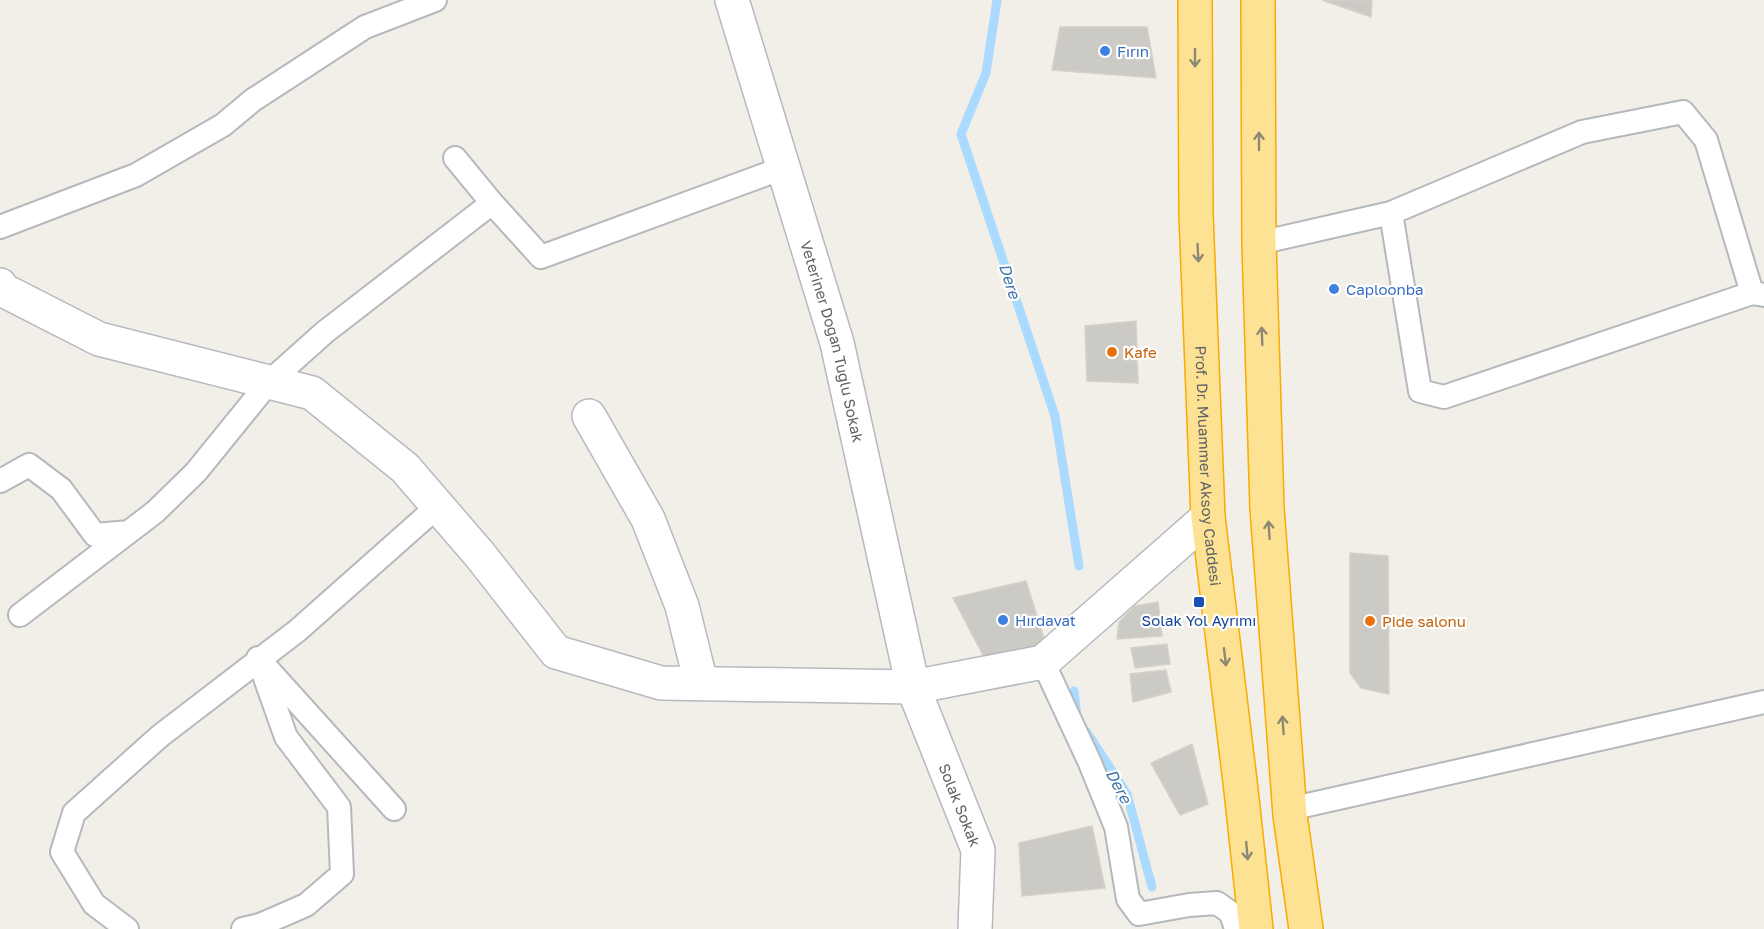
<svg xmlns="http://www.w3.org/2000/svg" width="1764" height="929" font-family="'Golos Text',sans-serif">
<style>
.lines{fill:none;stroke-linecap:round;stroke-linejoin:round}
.stream{stroke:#aadaff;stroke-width:9}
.building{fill:#cccac5;stroke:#d6d1c6;stroke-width:1.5}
.street-casing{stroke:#b5b8bc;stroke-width:26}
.secondary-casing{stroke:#b6babf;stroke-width:36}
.highway-casing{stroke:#f9ab00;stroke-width:36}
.street{stroke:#fff;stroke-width:22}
.secondary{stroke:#fff;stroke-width:33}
.highway{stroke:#fde293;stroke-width:33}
.oneway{stroke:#8e8975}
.shop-dot{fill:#3f7fe0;stroke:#fff;stroke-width:2}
.food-dot{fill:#e8710a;stroke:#fff;stroke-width:2}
.transit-dot{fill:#1a4fb4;stroke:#fff;stroke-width:2}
.labels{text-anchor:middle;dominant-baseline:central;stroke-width:4.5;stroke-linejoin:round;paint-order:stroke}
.shop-label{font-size:15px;fill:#366cbe;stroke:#fff;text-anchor:start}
.street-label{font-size:15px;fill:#5f6368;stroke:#fff}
.food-label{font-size:15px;fill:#c56008;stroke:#fff;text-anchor:start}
.transit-label{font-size:15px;fill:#164399;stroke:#fff}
.water-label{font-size:16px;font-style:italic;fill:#4174aa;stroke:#fff}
</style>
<rect width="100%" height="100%" fill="#f1efe8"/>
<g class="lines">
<path class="stream" d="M997 0 986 73 961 134 1055 416 1079 566
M1074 691 1077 717
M1086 731 1127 794 1152 887"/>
</g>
<path class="building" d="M1322 0H1372L1371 17Z
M1060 27H1147L1156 78 1052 70Z
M1136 321 1138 383 1087 381 1085 326Z
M1350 553 1388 556 1389 694 1361 688 1350 673Z
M1026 581 1047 648 985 659 953 598Z
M1158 602 1162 636 1117 639 1119 622 1135 606Z
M1167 644 1170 664 1135 668 1131 648Z
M1166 670 1171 692 1133 702 1130 674Z
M1192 744 1208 804 1180 815 1151 763Z
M1092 826 1105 888 1022 896 1019 843Z"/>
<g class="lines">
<defs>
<path id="street" d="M455 158 492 203 541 257 783 168
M1391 213 1420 391 1444 397 1752 293
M0 227 136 175 223 125 253 100 365 27 435 0
M1259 243 1391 213 1582 132 1683 112 1706 140 1752 293 1764 295
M0 481 29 465 61 489 95 535 129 532
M20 615 155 512 196 472 269 382 325 332 492 203
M1043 662 1090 763 1116 827 1128 899 1139 914 1189 905 1217 903 1231 913 1236 929
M265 666 394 809
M1303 806 1764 702
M127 929 94 904 62 852 74 813 160 736 297 631 438 506
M243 929 260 925 306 905 342 874 339 807 286 737 258 658"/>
<g id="secondary">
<path id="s1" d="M732 0 837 343 913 687 978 850 975 929"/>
<path d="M0 285 3 290 99 339 312 393 405 468 480 555 556 652 661 683 913 687 1043 662 1208 517"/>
<path d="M589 416 648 519 682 606 701 683"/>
</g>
<g id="highway">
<path id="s2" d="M1195 0 1196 215 1208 517 1241 790 1256 929"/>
<path d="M1258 0 1259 243 1267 508 1290 815 1306 929"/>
</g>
</defs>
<use href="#street" class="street-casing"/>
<use href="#secondary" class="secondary-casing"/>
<use href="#highway" class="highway-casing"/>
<use href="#street" class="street"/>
<use href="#secondary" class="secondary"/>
<use href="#highway" class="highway"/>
</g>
<defs><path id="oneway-shaft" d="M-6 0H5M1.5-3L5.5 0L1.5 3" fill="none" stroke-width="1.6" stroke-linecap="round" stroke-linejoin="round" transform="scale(1.5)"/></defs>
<g class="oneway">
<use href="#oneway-shaft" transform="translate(1195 58) rotate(90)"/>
<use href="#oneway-shaft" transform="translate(1259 141) rotate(-90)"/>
<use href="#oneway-shaft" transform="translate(1198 253) rotate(87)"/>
<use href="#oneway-shaft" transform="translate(1262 336) rotate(-92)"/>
<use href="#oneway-shaft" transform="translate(1269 530) rotate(-94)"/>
<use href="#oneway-shaft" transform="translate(1225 657) rotate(83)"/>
<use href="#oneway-shaft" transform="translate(1283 725) rotate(-94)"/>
<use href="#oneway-shaft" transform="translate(1247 851) rotate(85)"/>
</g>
<g class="shop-dot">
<circle cx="1105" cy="51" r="6"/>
<circle cx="1334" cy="289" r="6"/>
<circle cx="1003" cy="620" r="6"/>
</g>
<g class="food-dot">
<circle cx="1112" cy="352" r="6"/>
<circle cx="1370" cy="621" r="6"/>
</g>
<rect class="transit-dot" x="1193" y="596" width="12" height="12" rx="3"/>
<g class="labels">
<g class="shop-label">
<text x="1117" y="51">Fırın</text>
<text x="1346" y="289">Caploonba</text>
<text x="1015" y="620">Hırdavat</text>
</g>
<g class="street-label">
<text stroke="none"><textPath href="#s1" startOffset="356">Veteriner Doğan Tuğlu Sokak</textPath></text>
<text stroke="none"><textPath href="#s2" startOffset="466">Prof. Dr. Muammer Aksoy Caddesi</textPath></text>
<text stroke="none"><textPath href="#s1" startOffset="838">Solak Sokak</textPath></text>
</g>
<g class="food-label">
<text x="1124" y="352">Kafe</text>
<text x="1382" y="621">Pide salonu</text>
</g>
<g class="transit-label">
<text x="1199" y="620">Solak Yol Ayrımı</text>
</g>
<g class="water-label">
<text transform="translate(1010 281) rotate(72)">Dere</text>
<text transform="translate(1119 786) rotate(62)">Dere</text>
</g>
</g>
</svg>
